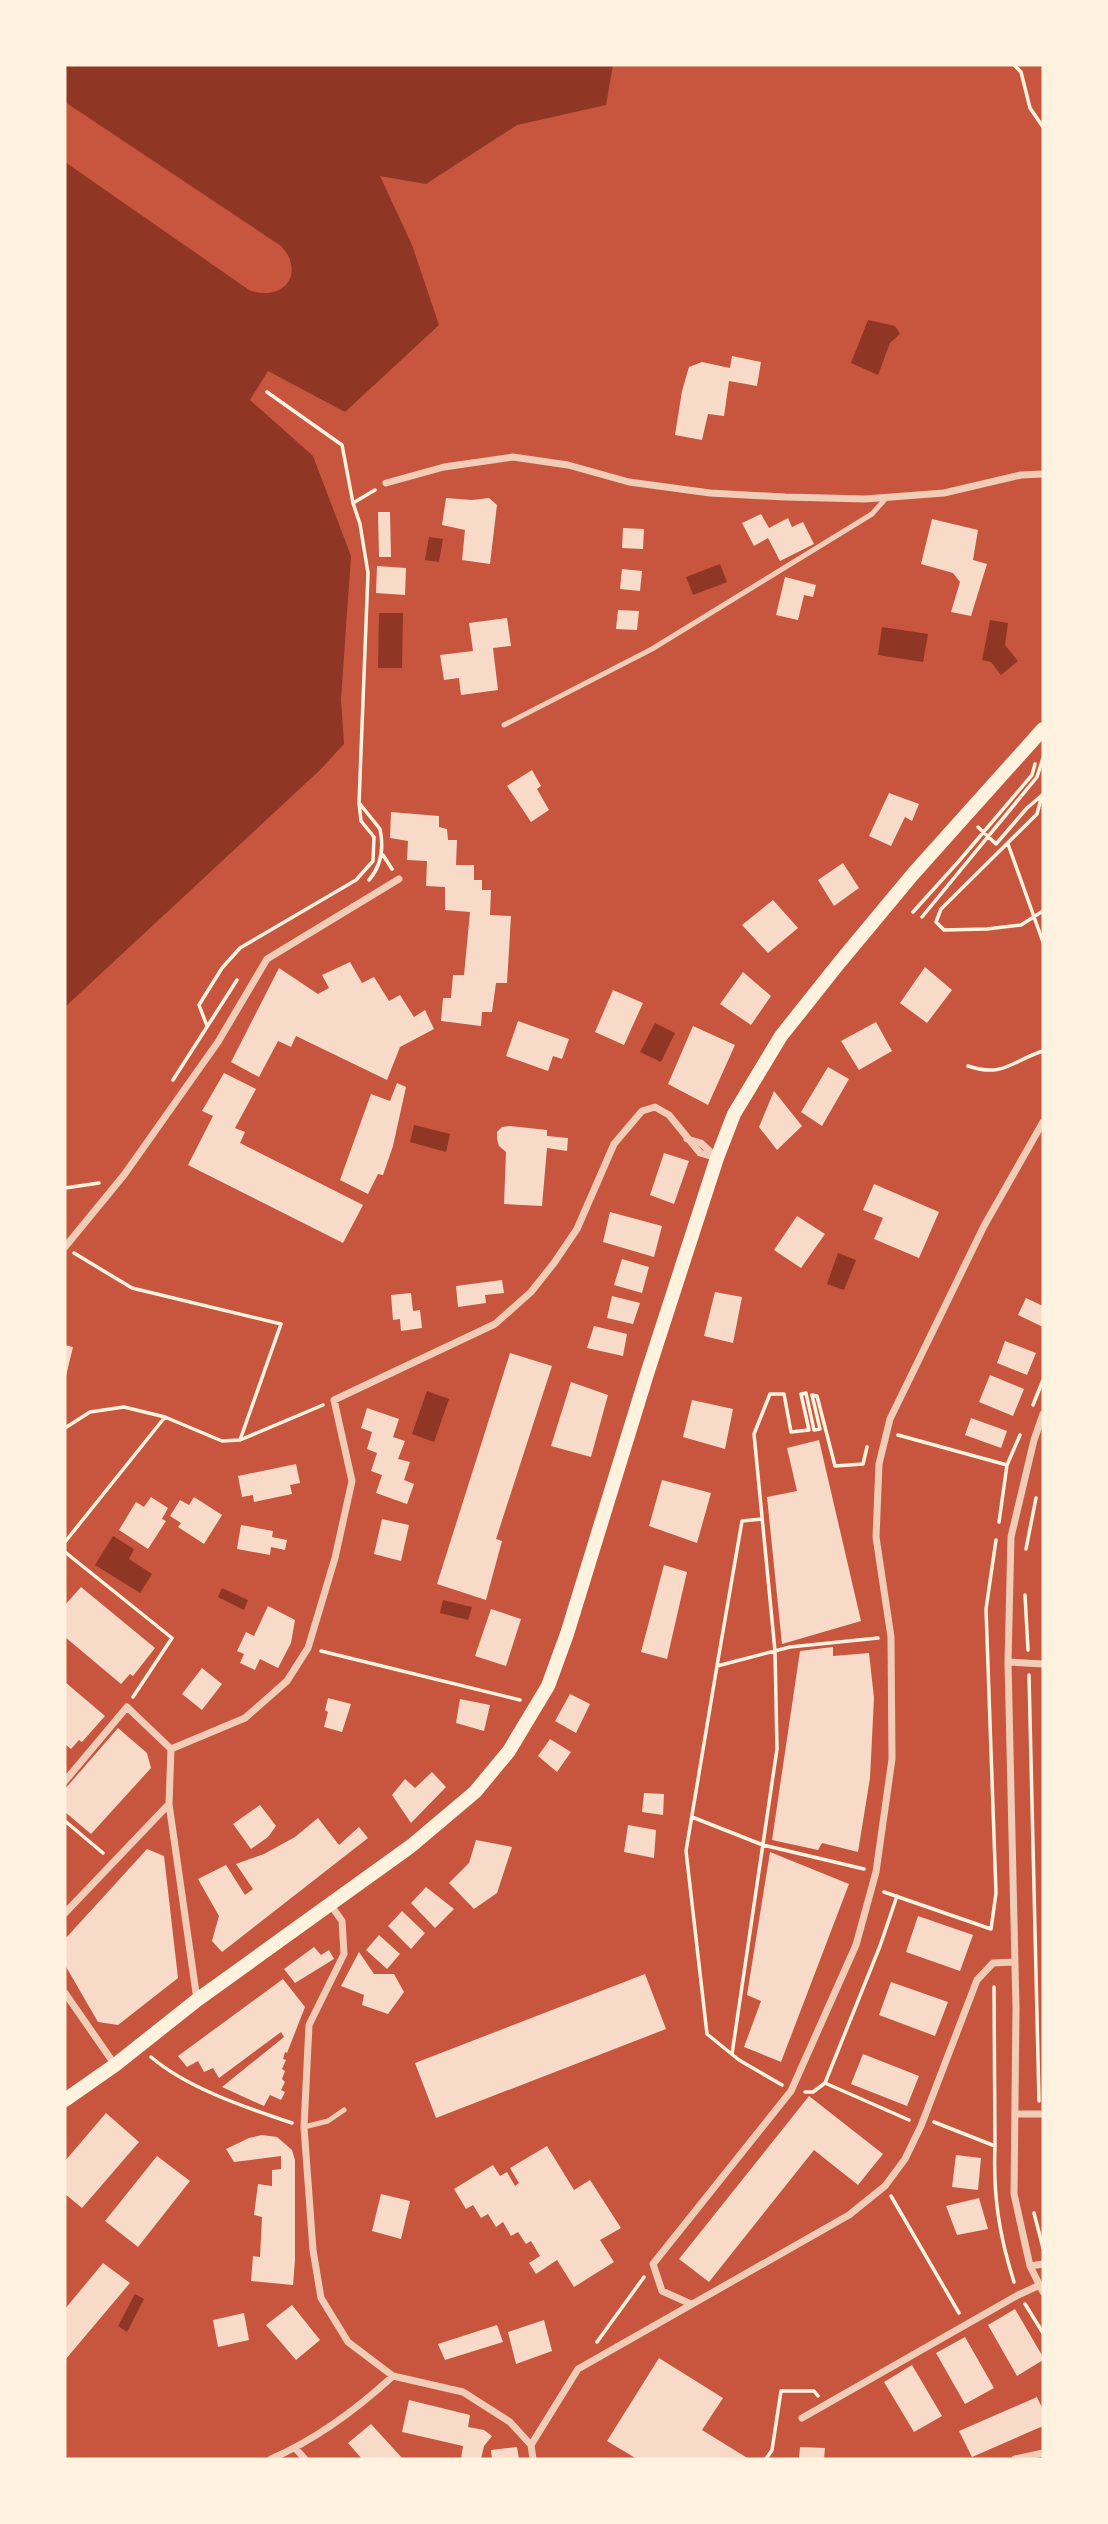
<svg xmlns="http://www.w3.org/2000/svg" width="1108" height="2524" font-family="Overpass,sans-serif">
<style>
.water{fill:#8f3625}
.building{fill:#f7dbc8}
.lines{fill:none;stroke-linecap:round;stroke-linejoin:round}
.path{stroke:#fff3e0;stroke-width:3.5}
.service{stroke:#f1ccb7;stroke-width:5}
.minor{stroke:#f1ccb7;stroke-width:7}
.secondary{stroke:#fff3e0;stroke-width:14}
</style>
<rect width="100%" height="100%" fill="#c8553d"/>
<path class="water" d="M65 65H613L606 105 517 125 426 184 380 176 412 245 439 325 345 412 268 371 250 400 313 456 351 556 341 699 344 744 320 770 65 1007V162L249 290C270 299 299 288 290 260 289 255 284 250 281 246L65 102Z
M868 320 895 326 900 334 890 343 878 375 851 363Z
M429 537 443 539 439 562 425 560Z
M720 564 727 582 693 595 686 577Z
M379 613H403L402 668H378Z
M990 620 1008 623 1005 645 1018 661 1001 675 991 662 982 660Z
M882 627 928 634 923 662 878 655Z
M655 1023 675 1033 661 1062 640 1052Z
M414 1125 450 1134 446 1152 410 1142Z
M838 1253 856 1260 844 1290 827 1284Z
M427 1391 449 1399 434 1442 412 1434Z
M113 1536 134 1549 129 1559 152 1574 140 1593 95 1565Z
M222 1588 248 1600 244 1610 218 1597Z
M443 1600 472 1607 468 1620 440 1613Z
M135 2294 144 2299 127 2332 118 2326Z"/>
<path class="building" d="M732 356 761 362 757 386 729 381 724 416 708 414 702 440 675 435 682 391 689 367 702 362 730 368Z
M446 498 472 500 489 498 497 505 490 564 462 560 465 530 442 525Z
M378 512H390L391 557H379Z
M761 514 769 528 788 518 792 527 803 522 814 544 780 561 768 538 754 546 742 523Z
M932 519 978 530 973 560 987 564 971 616 951 612 960 582 953 573 921 564Z
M623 528 644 529 643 549 622 548Z
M377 566 406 568 405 595 376 593Z
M622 569 642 571 640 591 620 589Z
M785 577 816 585 813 597 804 595 798 620 776 615Z
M618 610 639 611 637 630 616 629Z
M507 618 511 646 493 648 498 690 461 695 459 678 444 680 440 655 473 651 469 623Z
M532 770 541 786 537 789 549 810 531 822 507 786Z
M889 793 919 804 912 821 905 817 891 846 869 836Z
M391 812 439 816V827L447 829 448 840H457L456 865H474V880H482V890H491L490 915 511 916 507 983H496L492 1012H482L481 1026 441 1021 443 998H451L453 975H464L470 912 445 910V887L426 886 427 861 407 860 408 841 390 838Z
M843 863 859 888 834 906 818 880Z
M773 900 798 928 768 953 742 925Z
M350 962 362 983 374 977 389 1001 400 995 414 1017 425 1010 434 1029 400 1047 387 1080 296 1036 291 1047 278 1041 259 1077 231 1062 279 968 318 994 329 988 322 975Z
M925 967 952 990 927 1023 900 1003Z
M743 972 771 996 751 1025 720 1004Z
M613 990 643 1003 624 1045 595 1032Z
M518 1021 569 1039 562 1059 553 1056 548 1071 506 1056Z
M876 1022 892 1051 859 1070 841 1041Z
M693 1026 735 1045 708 1105 668 1084Z
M828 1067 849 1079 822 1126 801 1112Z
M224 1073 256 1089 235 1128 245 1132 240 1143 363 1205 343 1243 188 1165 213 1116 202 1111Z
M397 1083 406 1087 393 1146 383 1175 378 1174 368 1194 340 1180 371 1094 390 1101Z
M774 1091 802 1126 777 1150 759 1127Z
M510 1126 547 1130V1136L568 1138 567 1151 547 1148 542 1206 504 1204 506 1152 499 1146 497 1139V1132L502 1127Z
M664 1153 689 1161 674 1204 650 1195Z
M874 1184 939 1212 919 1258 874 1239 883 1218 863 1210Z
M610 1212 662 1226 654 1257 603 1242Z
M797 1216 825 1234 801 1268 774 1250Z
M622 1259 649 1267 642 1293 614 1285Z
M502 1280 504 1293 485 1295 486 1303 458 1307 456 1286Z
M715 1292 742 1297 733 1343 704 1336Z
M411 1293 413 1311 420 1310 422 1328 401 1331 400 1319 393 1320 391 1295Z
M612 1296 640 1303 633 1324 607 1318Z
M1026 1298 1043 1306V1327L1018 1315Z
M594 1326 627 1334 623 1356 587 1348Z
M1005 1341 1036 1353 1027 1375 997 1363Z
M65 1345 73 1347 66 1376H65Z
M510 1353 552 1366 496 1539 502 1541 486 1600 437 1584Z
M990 1375 1024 1389 1013 1416 979 1402Z
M571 1382 608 1395 591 1457 551 1446Z
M692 1400 733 1409 725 1449 683 1437Z
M367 1408 399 1419 393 1437 405 1441 398 1459 410 1462 404 1480 414 1484 407 1504 376 1493 382 1475 371 1471 377 1453 367 1449 372 1432 361 1428Z
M971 1418 1007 1431 1001 1448 965 1435Z
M819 1440 861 1621 782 1644 767 1497 797 1491 787 1448Z
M296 1464 300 1483 290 1485 292 1494 254 1502 253 1495 242 1497 238 1476Z
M662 1480 711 1493 697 1543 649 1526Z
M151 1497 168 1508 162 1519 166 1521 148 1549 119 1530 136 1502 144 1507Z
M194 1497 222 1515 204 1544 178 1527 181 1523 170 1516 180 1500 189 1505Z
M382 1519 409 1525 401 1561 374 1554Z
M241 1525 273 1531 272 1537 287 1540 285 1550 271 1547 270 1555 237 1549Z
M664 1565 687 1572 667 1659 641 1652Z
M81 1587 155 1648 133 1676 130 1674 121 1684 65 1637V1605Z
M268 1606 295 1620 291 1643 278 1668 260 1659 255 1670 240 1663 244 1654 237 1651 246 1632 254 1636Z
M491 1609 521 1619 506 1666 475 1656Z
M833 1647V1656L869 1653 874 1698 870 1778 858 1852 822 1843 818 1850 772 1840 800 1651Z
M202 1668 222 1684 202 1710 182 1694Z
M65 1682 105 1716 82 1742 79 1740 71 1749 65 1744Z
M570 1694 590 1704 576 1733 555 1721Z
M328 1698 351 1704 342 1732 324 1727 328 1712 325 1710Z
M460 1699 490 1705 484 1731 456 1723Z
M118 1728 147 1753 151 1768 91 1834 65 1812V1789Z
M550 1739 571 1752 557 1772 538 1756Z
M432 1772 446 1787 411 1823 392 1795 405 1779 415 1788Z
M644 1793 664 1794 663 1815 642 1812Z
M260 1805 276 1826 268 1837 251 1849 233 1824Z
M318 1818 339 1845 359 1827 368 1838 222 1952 212 1941 219 1916 198 1879 226 1865 245 1895 253 1889 236 1864 264 1854 295 1837Z
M628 1825 656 1830 654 1858 624 1852Z
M476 1840 512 1847 497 1893 474 1909 449 1883 469 1863Z
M147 1849 164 1856 178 1978 118 2025 98 2022 65 1965V1939Z
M770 1852 849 1884 781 2062 744 2047 761 2001 747 1995Z
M426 1887 454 1909 435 1928 411 1903Z
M402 1911 425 1933 411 1949 388 1926Z
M918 1916 973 1935 960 1971 906 1952Z
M379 1935 400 1954 387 1969 366 1950Z
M314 1947 321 1955 329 1950 334 1959 295 1983 284 1969Z
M359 1952 374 1974H394L404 1992 388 2014 362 2005 364 1995 341 1986Z
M645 1974 666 2029 436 2118 415 2063Z
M283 1979 305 2007 287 2053 285 2052 283 2059 286 2060 282 2069 285 2071 282 2079 285 2082 281 2090 285 2092 281 2100 270 2095 264 2106 222 2087 284 2037 281 2032 219 2078 213 2068 204 2072 198 2061 187 2067 178 2056Z
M891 1982 948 2002 935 2036 879 2015Z
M863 2054 919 2076 907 2106 851 2084Z
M809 2096 883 2154 858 2185 814 2150 709 2282 679 2259Z
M106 2113 139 2142 82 2208 65 2194V2161Z
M262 2135 277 2137 292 2150 295 2160V2260L293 2285 251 2281 253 2256 260 2257 262 2217 254 2215 258 2184 272 2186V2170L281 2169V2156L234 2162 226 2149 249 2138Z
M547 2146 574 2190 590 2180 621 2228 600 2240 614 2262 574 2287 557 2260 536 2274 529 2263 540 2256 531 2241 526 2244 518 2232 511 2236 503 2222 496 2227 488 2214 481 2218 473 2205 466 2209 454 2189 493 2165 500 2176 507 2172 515 2186 519 2183 510 2168Z
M956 2155 981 2158 978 2190 952 2187Z
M157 2156 190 2181 138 2247 105 2221Z
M381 2194 410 2201 401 2239 372 2231Z
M979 2198 988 2229 957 2235 946 2206Z
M103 2263 130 2283 65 2360V2309Z
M292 2305 320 2340 296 2360 266 2325Z
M1015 2309 1043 2357V2360L1017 2376 988 2325Z
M244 2313 249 2340 218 2347 213 2320Z
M544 2320 552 2351 516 2364 508 2332Z
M497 2325 503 2342 445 2360 438 2344Z
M965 2337 994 2388 965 2404 936 2353Z
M659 2358 723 2398 702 2430 749 2459H637L607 2441Z
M912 2365 942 2416 914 2432 884 2382Z
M1037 2397 1043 2410V2426L972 2457 959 2431Z
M409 2400 470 2415 468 2427 484 2430 492 2436 484 2446 481 2459H461L463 2446 402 2432Z
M371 2424 403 2459H362L348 2443Z
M517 2447 519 2459H492L491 2450Z
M800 2447 825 2448 824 2459H799Z"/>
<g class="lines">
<path class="path" d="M1014 65 1021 72 1030 108 1043 127
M267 392 342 445 353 503
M1042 795 1037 814 941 909 936 922 944 930 987 929 1021 925 1043 911
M360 804 380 829C384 848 382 865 369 880
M978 827 996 844 1027 808 1041 796
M1008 844 1043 942
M383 855 392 869
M913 912 959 861 1032 775 1035 764
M922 917 1037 777 1043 758
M207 1026 199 1005 222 968 240 948 356 880 373 861 374 837 361 821 359 803 368 573 360 524 353 503 375 490
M968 1066C1004 1078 1011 1061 1043 1051
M173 1080 237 980
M65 1188 99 1183
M74 1253 132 1288 281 1324 240 1440
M1033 1405 1043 1380
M65 1428 90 1412 124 1407 165 1417 222 1441 240 1440 323 1405
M898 1435 1007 1465
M999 1522 1007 1465 1020 1435
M65 1542 165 1417
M1026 1549 1036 1498
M65 1552 172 1638 133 1697
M1025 1595 1028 1650
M321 1651 520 1700
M717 1666 742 1521 762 1519
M1029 1675 1039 2101
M692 1817 763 1845 864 1869
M65 1821 103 1853
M884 1892 991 1929 996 1893 986 1609 996 1540
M897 1896 880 1946 825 2083 909 2120
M732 2054 777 1749 775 1651 754 1434 770 1394H784L791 1432 809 1430 801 1394 806 1393 814 1430 820 1429 812 1395 817 1396 835 1466 863 1464 867 1447
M151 2057C187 2088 247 2108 292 2123
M782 2085 739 2060 707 2034 686 1851 717 1666 790 1647 878 1638
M805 2092H813L825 2083
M934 2122 995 2146 994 1987
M995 2146C993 2195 999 2235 1014 2282
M891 2196 959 2313
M1034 2213 1043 2248
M1025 2304 1043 2333
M597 2342 644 2277
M766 2459 772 2450 781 2391H814L818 2396"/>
<path class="service" d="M504 725 652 649 872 514 887 497
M304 2127 328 2121 344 2110"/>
<path class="minor" d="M386 483 444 467 513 457 568 465 629 482 710 493 785 497 865 499 944 493 1021 475 1043 474
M687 1139 701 1143 715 1156
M65 1247 124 1175 218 1042 267 959 399 879
M1043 1414 1034 1440 1011 1537 1008 1662 1016 2008 1014 2194 1030 2266 1043 2292
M1008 1662 1043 1664
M171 1749 245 1718 287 1681 308 1648 335 1558 352 1481 334 1400 495 1324 531 1292 554 1263 577 1229 614 1144 642 1111 655 1107 669 1115 700 1153 717 1158
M171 1749 169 1804 197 2000
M65 1781 127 1707 171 1749
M330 1904 342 1921 344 1954 309 2025 304 2127 313 2250 321 2298 348 2342 393 2376 463 2392 510 2422 531 2445 533 2459
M65 1913 169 1804
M65 1993 115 2065
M1015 2114H1043
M1030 2266 1043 2264
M691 2304 662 2291 653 2264 791 2091 856 1945 876 1872 892 1759 891 1637 876 1537 879 1464 890 1419 984 1226 1043 1122
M802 2418 1018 2295 1040 2285
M531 2445 578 2369 849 2215 885 2186 905 2159 921 2126 977 1980 993 1963 1014 1962
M295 2448 305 2459
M271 2459C317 2439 356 2410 393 2376
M1015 2459 1043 2453"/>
<path class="secondary" d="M65 2100 115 2065 197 2000 411 1846 475 1792 509 1751 548 1686 567 1634 647 1374 717 1158 734 1114 781 1036 839 963 913 874 1043 729"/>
</g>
<rect width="1108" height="2524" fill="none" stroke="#fff3e0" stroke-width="133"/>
</svg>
